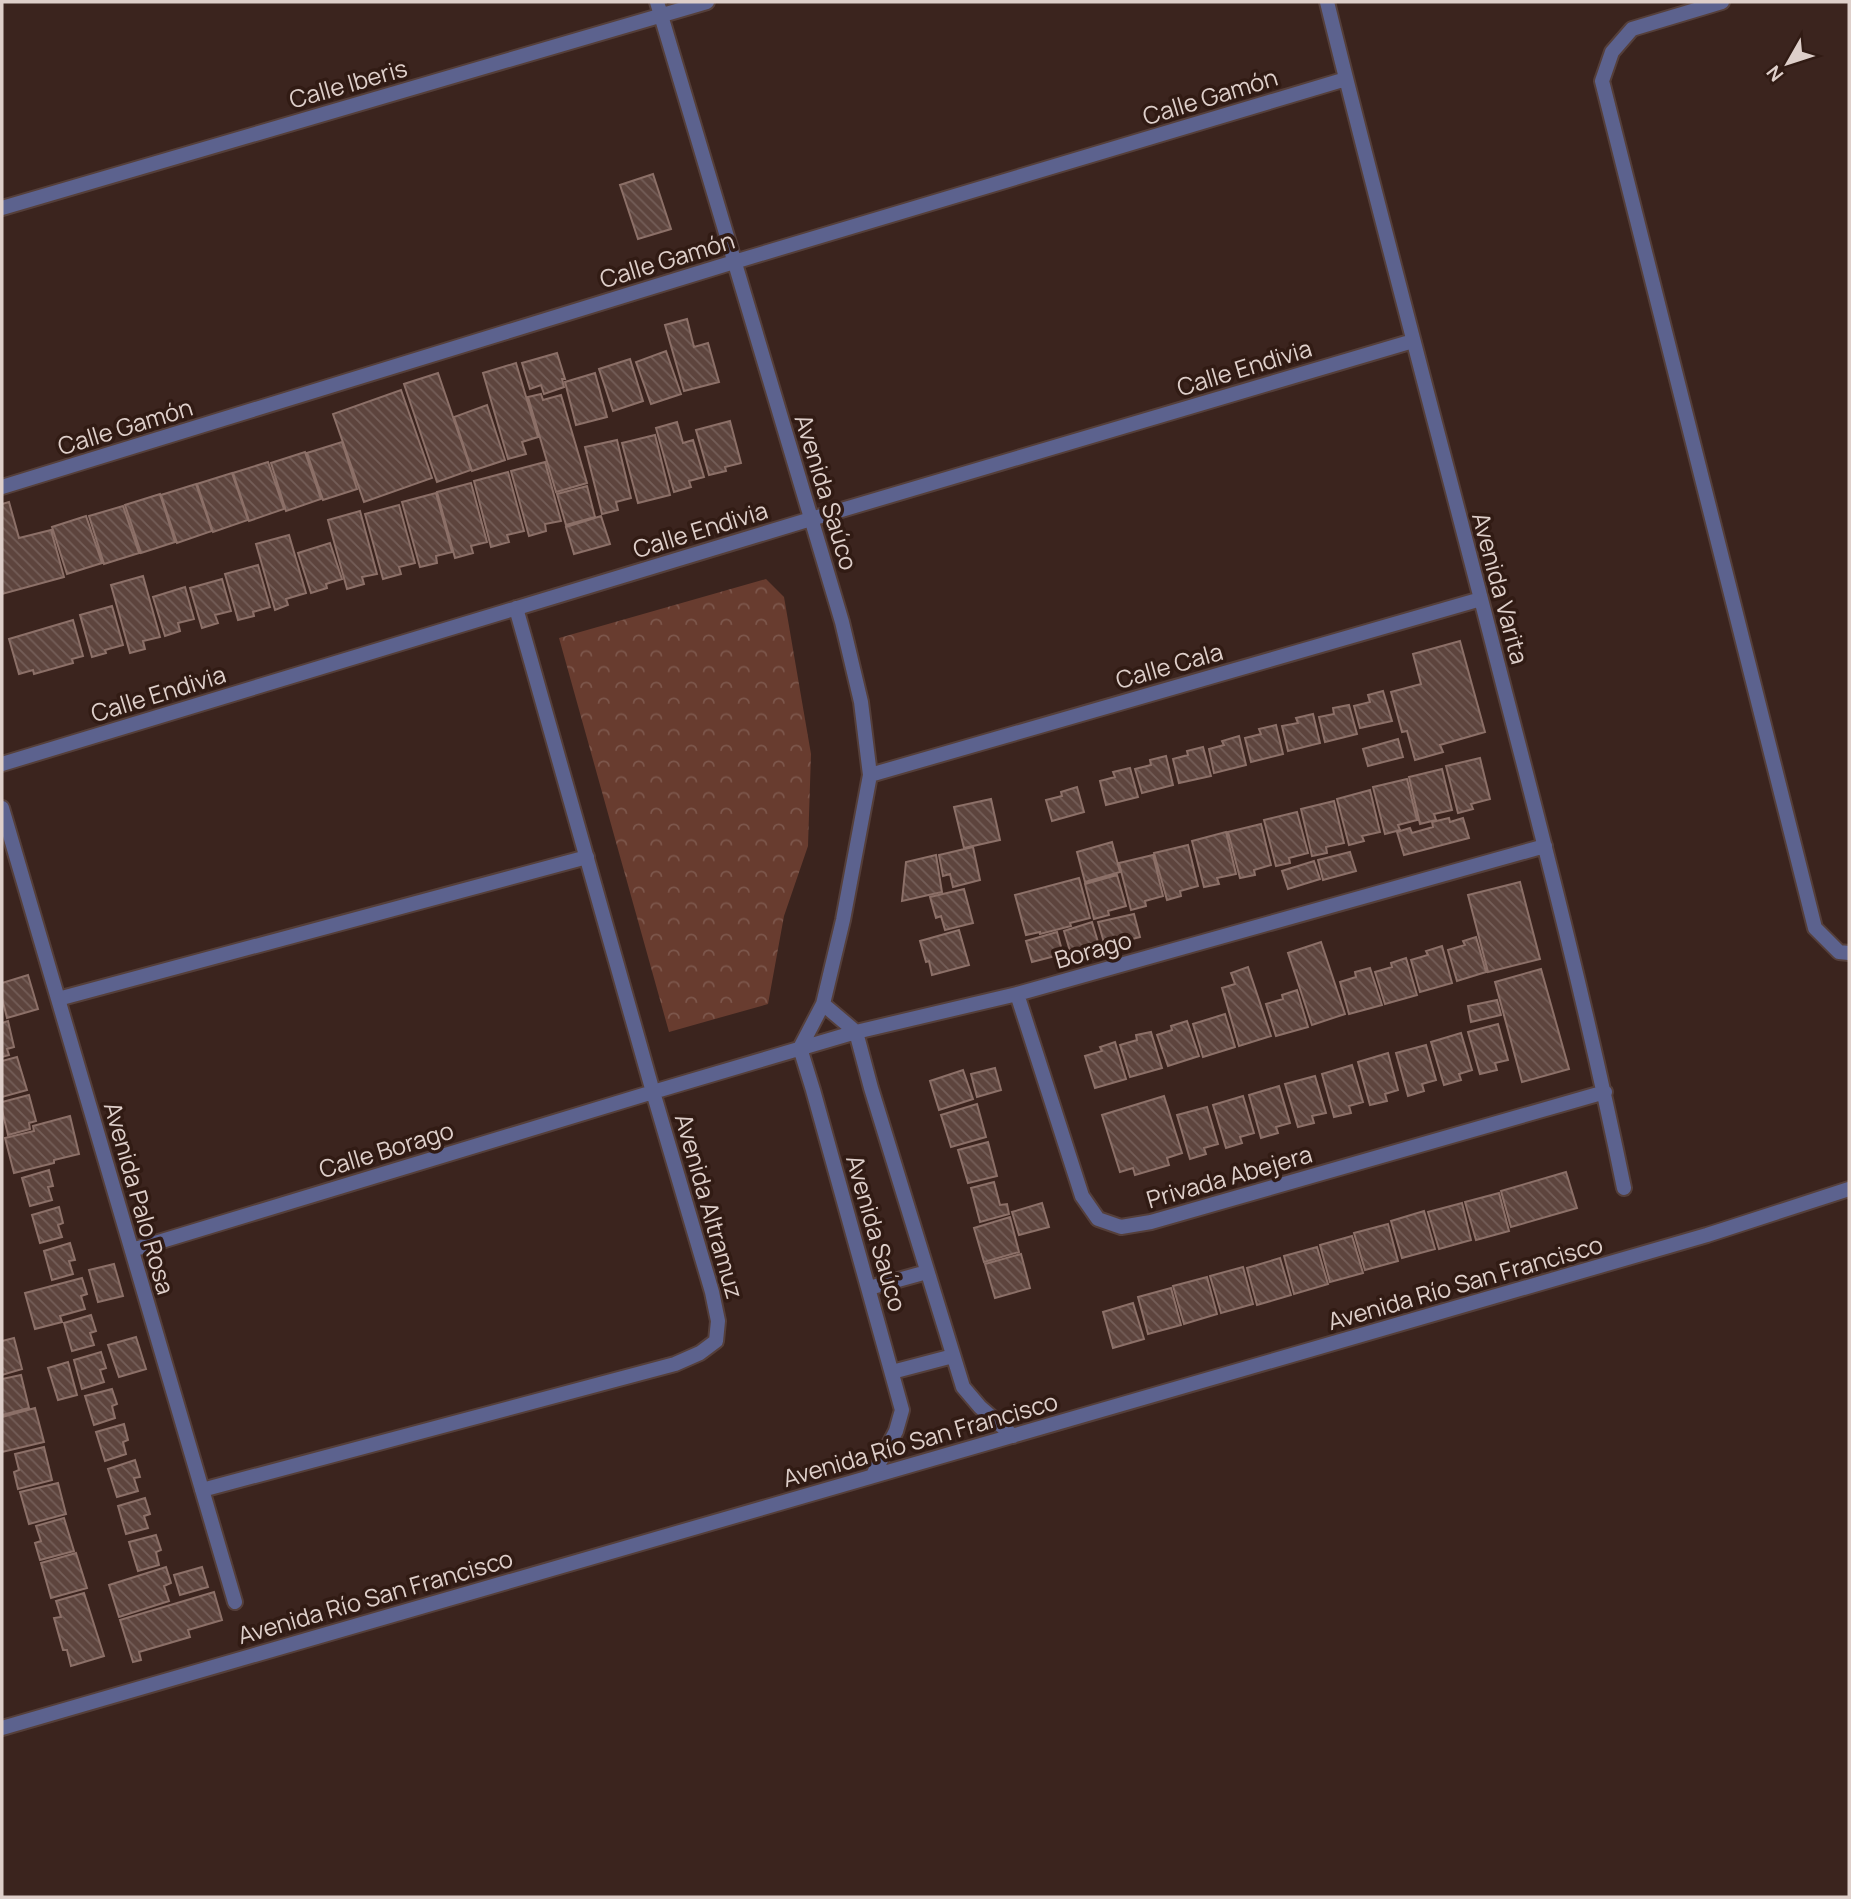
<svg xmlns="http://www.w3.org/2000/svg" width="1851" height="1899" font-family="Manrope,sans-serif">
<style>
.park{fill:url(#park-crowns)}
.building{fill:url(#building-back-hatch);stroke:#8c7068;stroke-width:2}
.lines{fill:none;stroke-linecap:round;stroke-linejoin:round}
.minor-casing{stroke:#553f3a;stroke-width:18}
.minor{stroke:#5c628e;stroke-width:14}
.labels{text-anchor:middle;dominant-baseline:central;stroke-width:7;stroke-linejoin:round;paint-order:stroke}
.street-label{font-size:24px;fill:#decfca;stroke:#311b14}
</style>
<defs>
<pattern id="park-crowns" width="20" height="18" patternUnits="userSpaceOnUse" patternTransform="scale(1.75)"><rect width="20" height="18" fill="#683c2f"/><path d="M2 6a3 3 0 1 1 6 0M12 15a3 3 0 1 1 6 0" fill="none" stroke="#7d574c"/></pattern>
<pattern id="building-back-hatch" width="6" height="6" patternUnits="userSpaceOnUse" patternTransform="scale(1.75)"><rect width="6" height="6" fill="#5d443d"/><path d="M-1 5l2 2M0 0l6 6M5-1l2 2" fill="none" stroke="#745e58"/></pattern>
</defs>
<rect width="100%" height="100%" fill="#3b241e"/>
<path class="park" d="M766 579 784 597 811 754 808 846 784 916 768 1004 669 1032 559 638Z"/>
<path class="building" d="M653 174 671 229 638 239 620 185Z
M687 319 694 347 708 343 719 382 684 391 665 325Z
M666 351 681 394 651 404 636 362Z
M557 353 565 379H562L564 387 544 394 541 385 530 389 522 363Z
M630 359 643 401 613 411 599 369Z
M516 363 538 437 522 442 526 454 508 459 483 373Z
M438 373 471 470 437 482 404 384Z
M595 373 607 417 576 425 565 382Z
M401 390 432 478 364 502 333 414Z
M541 394 543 400 561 395 587 483 556 492 528 397Z
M487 405 505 460 472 471 454 417Z
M730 421 741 463 725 467 726 471 709 475 696 430Z
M677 422 683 443 693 440 704 477 689 481 691 487 674 492 656 428Z
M655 435 670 495 638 503 622 443Z
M617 440 631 498 616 502 618 510 602 514 585 447Z
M342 442 357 489 323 500 307 453Z
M305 452 321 499 286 511 271 463Z
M268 462 284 509 249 521 233 473Z
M545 462 561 521 545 524 546 531 529 536 511 471Z
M508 472 524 531 507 535 509 542 491 547 474 481Z
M232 473 248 520 213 532 197 484Z
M471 483 487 542 471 546 473 553 455 558 437 492Z
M196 484 212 531 177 543 161 495Z
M587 486 595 517 566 525 557 494Z
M436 493 452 552 436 556 437 563 420 567 402 502Z
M160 494 175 542 141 553 125 505Z
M9 502 19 538 51 530 64 577 2 594V504Z
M399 505 415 563 399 567 401 574 383 579 365 514Z
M123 506 139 553 104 564 89 516Z
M360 511 377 574 362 577 364 584 347 589 328 520Z
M86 516 102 563 67 574 52 527Z
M601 516 610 544 574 554 566 527Z
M289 535 306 593 286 599 288 605 275 610 256 544Z
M330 543 342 579 326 584 327 588 311 593 298 553Z
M258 565 270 607 253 612 254 616 238 620 225 574Z
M143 576 160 637 143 641 145 649 130 653 111 585Z
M222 579 231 611 215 615 218 623 202 628 190 588Z
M185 587 194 619 178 623 180 631 165 636 153 597Z
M112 606 123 645 105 650 106 653 92 657 80 615Z
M73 620 83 656 72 659 73 663 34 674 33 670 19 674 9 639Z
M1460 641 1485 732 1440 745 1443 752 1415 760 1407 731 1402 732 1391 692 1421 684 1413 654Z
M1383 691 1392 721 1360 728 1354 706 1370 702 1368 695Z
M1349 705 1357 734 1325 742 1319 717 1334 714 1333 708Z
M1313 714 1320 743 1288 751 1282 726 1298 723 1296 718Z
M1276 725 1283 754 1251 762 1245 738 1261 734 1259 729Z
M1239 736 1246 765 1214 773 1209 749 1224 745 1222 741Z
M1398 739 1403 757 1368 766 1363 749Z
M1203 747 1211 776 1179 783 1173 759 1188 755 1187 751Z
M1166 756 1173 785 1142 793 1135 769 1151 765 1150 760Z
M1480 758 1490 799 1471 804 1473 809 1458 813 1446 766Z
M1130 768 1138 797 1106 805 1100 781 1115 777 1113 772Z
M1442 769 1452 810 1434 814 1436 820 1420 824 1409 777Z
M1407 779 1417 820 1398 825 1400 830 1385 834 1373 787Z
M1077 787 1084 812 1052 821 1046 800 1062 796 1061 792Z
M1370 790 1380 832 1362 836 1364 841 1349 845 1337 799Z
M991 799 1000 840 964 848 954 807Z
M1334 801 1344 843 1326 847 1327 853 1312 856 1301 809Z
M1297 812 1308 853 1289 858 1290 863 1276 866 1264 820Z
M1449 818 1450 822 1463 818 1469 838 1404 855 1397 832 1410 828 1412 833 1433 827 1432 822Z
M1261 824 1271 865 1254 870 1255 875 1240 878 1228 832Z
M1226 832 1236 874 1217 878 1219 884 1204 887 1192 841Z
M1112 842 1120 872 1085 882 1077 852Z
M1188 845 1198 886 1180 891 1181 896 1167 900 1154 853Z
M973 847 980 880 953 887 950 874 943 876 939 855Z
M1350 852 1356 871 1323 880 1318 860Z
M936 855 942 892 902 901 906 862Z
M1153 855 1163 896 1145 901 1146 906 1131 910 1119 863Z
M1314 861 1320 879 1288 889 1282 871Z
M1117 875 1126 906 1108 911 1109 915 1094 919 1085 884Z
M1079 878 1090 918 1070 923 1071 926 1040 934V932L1026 935 1015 895Z
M1520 882 1540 959 1488 972 1468 895Z
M964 889 973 923 945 930 941 916 936 918 930 897Z
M1134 914 1140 937 1105 946 1098 922Z
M1092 922 1098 942 1070 951 1064 931Z
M959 930 969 965 932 975 929 961 926 962 920 941Z
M1057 932 1063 954 1032 962 1026 941Z
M1476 937 1486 972 1457 981 1448 950 1465 945 1463 941Z
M1321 942 1345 1014 1312 1025 1288 953Z
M1442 946 1452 983 1420 992 1411 960 1428 955 1426 951Z
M1406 958 1417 995 1385 1004 1375 972 1392 967 1391 963Z
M1248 967 1271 1036 1239 1046 1222 988 1235 984 1231 973Z
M1370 968 1382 1005 1349 1014 1340 982 1356 977 1355 972Z
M1541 969 1569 1069 1522 1082 1495 982Z
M28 975 38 1009 7 1018 2 998V983Z
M1297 990 1308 1027 1276 1036 1266 1004 1283 999 1282 995Z
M1497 1000 1501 1015 1471 1022 1468 1006Z
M1225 1014 1235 1047 1203 1057 1193 1024Z
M8 1021 14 1047 7 1049 9 1055 2 1057V1023Z
M1187 1021 1199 1056 1168 1066 1157 1035 1172 1030 1171 1026Z
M1498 1024 1508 1060 1495 1063 1497 1070 1480 1074 1468 1032Z
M1151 1032 1162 1068 1130 1077 1120 1045 1137 1040 1136 1035Z
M1461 1033 1472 1070 1459 1074 1461 1080 1444 1085 1431 1042Z
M1115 1042 1126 1079 1095 1088 1085 1056 1102 1051 1100 1047Z
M1426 1045 1436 1080 1422 1084 1424 1091 1408 1096 1396 1053Z
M1388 1053 1398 1090 1385 1094 1387 1101 1370 1105 1358 1062Z
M17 1057 27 1090 2 1097V1061Z
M1352 1065 1363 1102 1349 1106 1351 1113 1334 1117 1322 1074Z
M995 1068 1001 1090 977 1097 971 1074Z
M963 1070 973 1099 939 1110 930 1081Z
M1315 1076 1326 1113 1312 1116 1314 1123 1298 1127 1285 1084Z
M1279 1086 1290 1123 1276 1127 1278 1133 1261 1138 1249 1095Z
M29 1095 36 1121 29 1123 30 1129 8 1135 2 1110V1102Z
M1164 1096 1182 1153 1167 1158 1169 1165 1135 1175 1133 1168 1120 1172 1102 1115Z
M1243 1096 1254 1133 1240 1137 1242 1143 1226 1148 1213 1105Z
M977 1104 986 1137 951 1147 941 1115Z
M1207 1107 1218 1144 1204 1148 1206 1154 1190 1159 1177 1115Z
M70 1116 79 1154 54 1160V1163L14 1173 5 1138 34 1131 33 1126Z
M988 1142 997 1176 968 1183 958 1150Z
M49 1170 53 1186 48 1187 52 1200 30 1206 22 1178Z
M1566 1172 1577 1208 1511 1227 1501 1191Z
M994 1182 1000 1205 1007 1204 1009 1214 980 1222 971 1188Z
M1499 1193 1509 1231 1476 1240 1465 1202Z
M1042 1203 1049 1227 1019 1235 1012 1212Z
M1462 1203 1471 1240 1439 1249 1428 1212Z
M59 1207 63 1223 58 1225 62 1237 40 1243 32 1215Z
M1424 1211 1435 1249 1402 1258 1391 1221Z
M1010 1217 1019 1252 984 1262 974 1228Z
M1388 1224 1398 1261 1365 1270 1354 1233Z
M1352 1236 1363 1273 1330 1282 1320 1245Z
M70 1243 75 1260 69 1261 73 1274 52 1280 44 1251Z
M1317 1247 1328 1284 1294 1294 1284 1256Z
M1021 1254 1030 1288 995 1298 985 1264Z
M1280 1258 1291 1295 1257 1305 1247 1268Z
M114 1264 123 1296 98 1302 89 1270Z
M1243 1267 1253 1304 1221 1313 1210 1276Z
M1207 1277 1217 1314 1184 1324 1173 1286Z
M82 1278 87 1294 81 1296 85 1309 60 1316 62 1322 35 1329 25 1293Z
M1171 1288 1181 1325 1148 1334 1138 1297Z
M1133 1303 1144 1339 1113 1348 1103 1312Z
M91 1315 96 1331 90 1333 94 1345 72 1351 64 1323Z
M136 1337 146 1369 119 1377 108 1345Z
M14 1338 22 1369 2 1375V1341Z
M101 1352 106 1368 100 1370 104 1382 82 1389 74 1360Z
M68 1362 77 1395 58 1400 48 1368Z
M21 1375 29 1408 2 1415V1379Z
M112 1389 117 1404 112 1406 115 1418 94 1425 85 1396Z
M35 1408 44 1442 2 1452V1417Z
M124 1424 128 1440 123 1442 126 1454 105 1461 96 1432Z
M44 1447 52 1480 18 1489 14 1472 19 1470 15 1454Z
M135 1460 140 1477 134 1478 138 1491 117 1497 108 1469Z
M58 1483 66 1514 29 1524 20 1492Z
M145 1498 150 1514 144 1516 148 1528 126 1534 118 1506Z
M64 1518 74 1551 40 1560 35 1543 41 1541 36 1526Z
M156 1535 161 1550 156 1552 159 1565 138 1571 129 1542Z
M76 1553 87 1588 51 1598 41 1563Z
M166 1567 171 1583 164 1586 169 1601 119 1617 109 1585Z
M202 1567 208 1587 180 1595 174 1575Z
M214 1592 222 1620 188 1630 190 1637 139 1652 141 1660 133 1662 120 1620Z
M84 1593 104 1656 71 1666 67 1650H63L54 1618 61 1617 56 1601Z"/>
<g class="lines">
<defs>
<path id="minor" d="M657 2 842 622 861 702 870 775 843 920 823 1004 800 1048 813 1090 902 1410 896 1431 873 1475
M1327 2C1384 233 1446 462 1505 692 1548 857 1590 1022 1624 1188
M1722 2 1632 29 1612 52 1602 81 1815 928 1839 952 1849 953
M2 208 707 2
M2 487 734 262 1346 79
M2 764 811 519 1413 341
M870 775 1481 599
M2 808 235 1602
M1017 994 1082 1196 1098 1219 1121 1227 1151 1222 1605 1092
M58 999 587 857
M823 1004 856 1032 871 1088 963 1387 980 1407 1013 1436
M132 1250 653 1092 856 1032 1017 994 1545 846
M869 1288 927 1272
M892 1372 953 1356
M202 1490 675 1364 700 1353 716 1341 718 1321 712 1292 653 1092 516 608
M2 1728 1707 1235 1849 1189"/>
</defs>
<use href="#minor" class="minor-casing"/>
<use href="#minor" class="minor"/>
</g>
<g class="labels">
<g class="street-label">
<text transform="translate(348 83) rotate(-16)">Calle Iberis</text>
<text transform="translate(1210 96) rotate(-17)">Calle Gamón</text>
<text transform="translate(667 259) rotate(-17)">Calle Gamón</text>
<text transform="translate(1244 367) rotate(-17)">Calle Endivia</text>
<text transform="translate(125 426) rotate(-17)">Calle Gamón</text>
<text transform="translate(827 492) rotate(73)">Avenida Saúco</text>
<text transform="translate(700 529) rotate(-17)">Calle Endivia</text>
<text transform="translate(1501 588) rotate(75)">Avenida Varita</text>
<text transform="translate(1169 665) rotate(-16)">Calle Cala</text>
<text transform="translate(158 693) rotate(-17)">Calle Endivia</text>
<text transform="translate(1093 949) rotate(-16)">Borago</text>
<text transform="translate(386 1149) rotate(-17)">Calle Borago</text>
<text transform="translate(1229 1176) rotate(-16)">Privada Abejera</text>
<text transform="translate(140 1198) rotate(74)">Avenida Palo Rosa</text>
<text transform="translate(710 1206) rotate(74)">Avenida Altramuz</text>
<text transform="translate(877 1233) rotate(74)">Avenida Saúco</text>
<text transform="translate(1465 1282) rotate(-16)">Avenida Río San Francisco</text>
<text transform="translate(920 1439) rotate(-16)">Avenida Río San Francisco</text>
<text transform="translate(375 1596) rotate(-16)">Avenida Río San Francisco</text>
</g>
</g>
<rect width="1851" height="1899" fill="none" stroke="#decfca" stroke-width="7"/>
<g transform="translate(1788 63) rotate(231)" stroke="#311b14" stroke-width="5" paint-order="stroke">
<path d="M0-5L12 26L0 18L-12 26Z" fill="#decfca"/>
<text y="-10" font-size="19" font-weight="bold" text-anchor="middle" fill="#decfca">N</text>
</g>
</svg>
